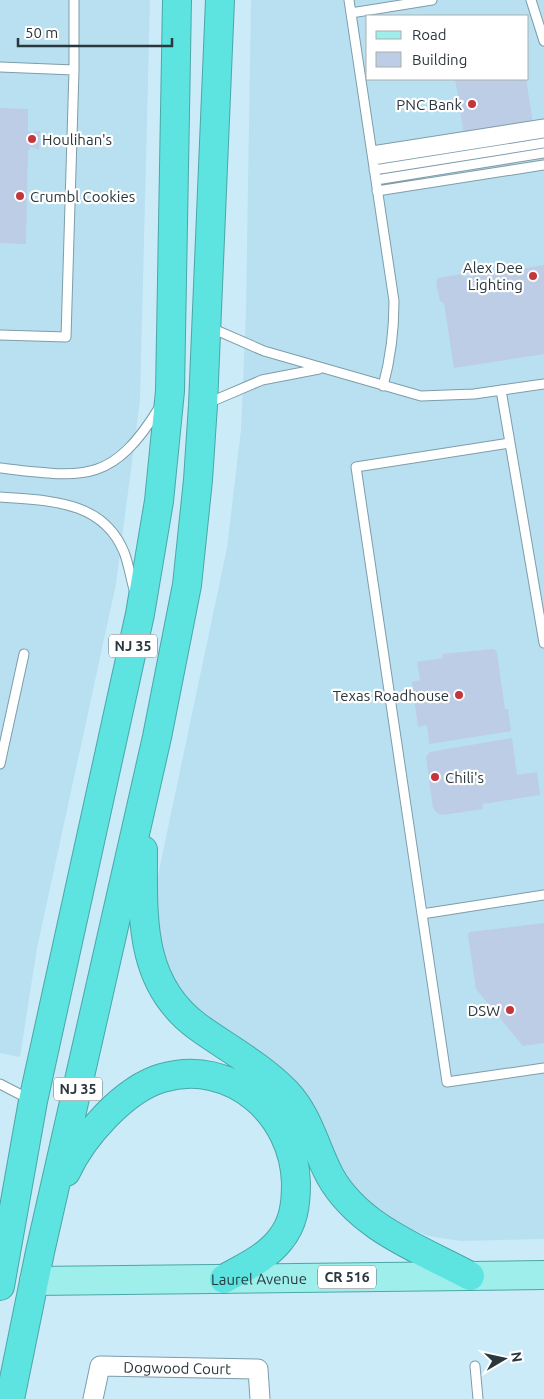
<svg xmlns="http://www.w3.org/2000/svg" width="544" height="1399" font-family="Ubuntu,sans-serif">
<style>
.built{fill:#b8e0f0;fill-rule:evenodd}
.building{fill:#bccde5}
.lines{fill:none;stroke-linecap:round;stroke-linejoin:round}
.lane-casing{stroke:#7e9da9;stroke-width:11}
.street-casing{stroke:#7e9da9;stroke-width:21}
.primary-casing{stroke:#4ba7a7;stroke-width:30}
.highway-casing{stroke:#4ba7a7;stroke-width:30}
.lane{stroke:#fff;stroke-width:9}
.street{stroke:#fff;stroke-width:19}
.primary{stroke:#9eefec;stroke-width:28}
.highway{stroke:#5de4e0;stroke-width:28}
.poi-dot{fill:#c5353c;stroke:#fff;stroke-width:2}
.labels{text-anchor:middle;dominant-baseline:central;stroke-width:4.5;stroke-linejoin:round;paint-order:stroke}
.shield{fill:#fff;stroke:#6a7376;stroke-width:1}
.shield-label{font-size:14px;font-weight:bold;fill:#2a373c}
.poi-label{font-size:15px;fill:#2a373c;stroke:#fff;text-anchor:end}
.street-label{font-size:15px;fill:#2a373c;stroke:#fff}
</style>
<rect width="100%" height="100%" fill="#cbebf8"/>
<path class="built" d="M0 0H150L140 400 116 584 37 948 20 1057 0 1053Z
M251 0H544V1239L461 1241 428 1236 396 1222 373 1206 356 1188 341 1165 318 1113 302 1088 281 1068 212 1022 193 1006 176 985 163 960 153 899 227 548 241 430 246 311ZM368 16H528V79H368Z"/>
<path class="building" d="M455 79H526L533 123 508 127 514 167 473 174 467 134H464Z
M0 108 28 109V131L34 133V131H40L39 150 30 147V150H28L26 244 0 243Z
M544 265V354L454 368 444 303 440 301 436 282 438 278 462 274 465 277Z
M494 649 497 653 505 709H508L511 731 429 744 427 725 418 727 412 682 420 680 417 662 443 658 442 654Z
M512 738 517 775 537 772 540 795 482 804 483 809 442 815 437 813 433 808 426 757 430 752Z
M544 923V1043L523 1046 476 989 468 935 470 932Z"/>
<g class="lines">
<defs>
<path id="lane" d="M349 0 394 301C394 331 391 357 383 386
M531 0 544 41
M351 13 432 0
M0 67 74 70V0
M372 151 544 124
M373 160 544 133
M374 170 544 143
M376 180 544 153
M377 191 544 165
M209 327 264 351 421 396 474 394 544 384
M0 335 66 337 74 70
M501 390 544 643
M208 403 262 380 319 369
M510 443 356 467 422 914 544 895
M0 468C82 477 111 486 159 408
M0 497C47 501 102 499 124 552 129 565 131 580 135 593
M0 764 24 654
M422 914 447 1082 544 1068
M0 1084 31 1100
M475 1366 478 1399"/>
<g id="street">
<path id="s1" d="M93 1399 100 1366 258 1369 260 1399"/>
</g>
<g id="primary">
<path id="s2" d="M34 1281 544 1275"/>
</g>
<path id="highway" d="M143 850C143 916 138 983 198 1027 227 1048 261 1066 286 1092 309 1116 315 1148 330 1176 359 1228 420 1249 470 1276
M66 1172C82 1137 124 1089 162 1078 232 1058 294 1114 296 1183 296 1204 294 1223 280 1240 266 1258 243 1268 224 1279
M0 1286 33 1101 140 614 159 501 170 391 177 0
M10 1399 40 1252 157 737 187 585 198 480 203 405 220 0"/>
</defs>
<use href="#lane" class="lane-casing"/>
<use href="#street" class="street-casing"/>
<use href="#primary" class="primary-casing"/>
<use href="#highway" class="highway-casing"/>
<use href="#lane" class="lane"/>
<use href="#street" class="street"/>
<use href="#primary" class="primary"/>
<use href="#highway" class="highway"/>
</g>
<g class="poi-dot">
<circle cx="472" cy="104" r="5"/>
<circle cx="32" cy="139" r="5"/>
<circle cx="20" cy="196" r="5"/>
<circle cx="533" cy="276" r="5"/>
<circle cx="459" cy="695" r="5"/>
<circle cx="435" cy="777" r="5"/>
<circle cx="510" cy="1010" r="5"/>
</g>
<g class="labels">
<g class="shield">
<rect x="109" y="634.5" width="48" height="23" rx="4"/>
<rect x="54" y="1077.5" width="48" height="23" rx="4"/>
<rect x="318" y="1265.5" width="58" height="23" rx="4"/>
</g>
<g class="shield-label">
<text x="133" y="646">NJ 35</text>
<text x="78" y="1089">NJ 35</text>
<text x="347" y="1277">CR 516</text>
</g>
<g class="poi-label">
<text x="462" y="104">PNC Bank</text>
<text x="42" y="139" text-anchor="start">Houlihan's</text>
<text x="30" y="196" text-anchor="start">Crumbl Cookies</text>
<text x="523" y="267">Alex Dee<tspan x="523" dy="17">Lighting</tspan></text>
<text x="449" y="695">Texas Roadhouse</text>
<text x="445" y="777" text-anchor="start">Chili's</text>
<text x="500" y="1010">DSW</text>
</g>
<g class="street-label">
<text stroke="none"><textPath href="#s2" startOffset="225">Laurel Avenue</textPath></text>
<text stroke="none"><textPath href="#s1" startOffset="111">Dogwood Court</textPath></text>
</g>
</g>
<rect x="366" y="15" width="162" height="65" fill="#ffffff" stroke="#aaafb1"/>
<rect x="376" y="31" width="25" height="8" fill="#9eefec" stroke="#aaafb1"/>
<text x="412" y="40" font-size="15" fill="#2a373c">Road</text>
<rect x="376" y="52" width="25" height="15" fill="#bccde5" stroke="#aaafb1"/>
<text x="412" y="65" font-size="15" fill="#2a373c">Building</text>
<g transform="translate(504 1359) rotate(81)" stroke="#ffffff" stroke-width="4" paint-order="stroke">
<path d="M0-4L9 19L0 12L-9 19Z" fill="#2a373c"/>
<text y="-8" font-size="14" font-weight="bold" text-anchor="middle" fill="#2a373c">N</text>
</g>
<path d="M18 38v8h154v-8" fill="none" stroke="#2a373c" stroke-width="2.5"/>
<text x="25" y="38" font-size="15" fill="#2a373c" stroke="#ffffff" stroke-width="4" paint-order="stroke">50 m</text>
</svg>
